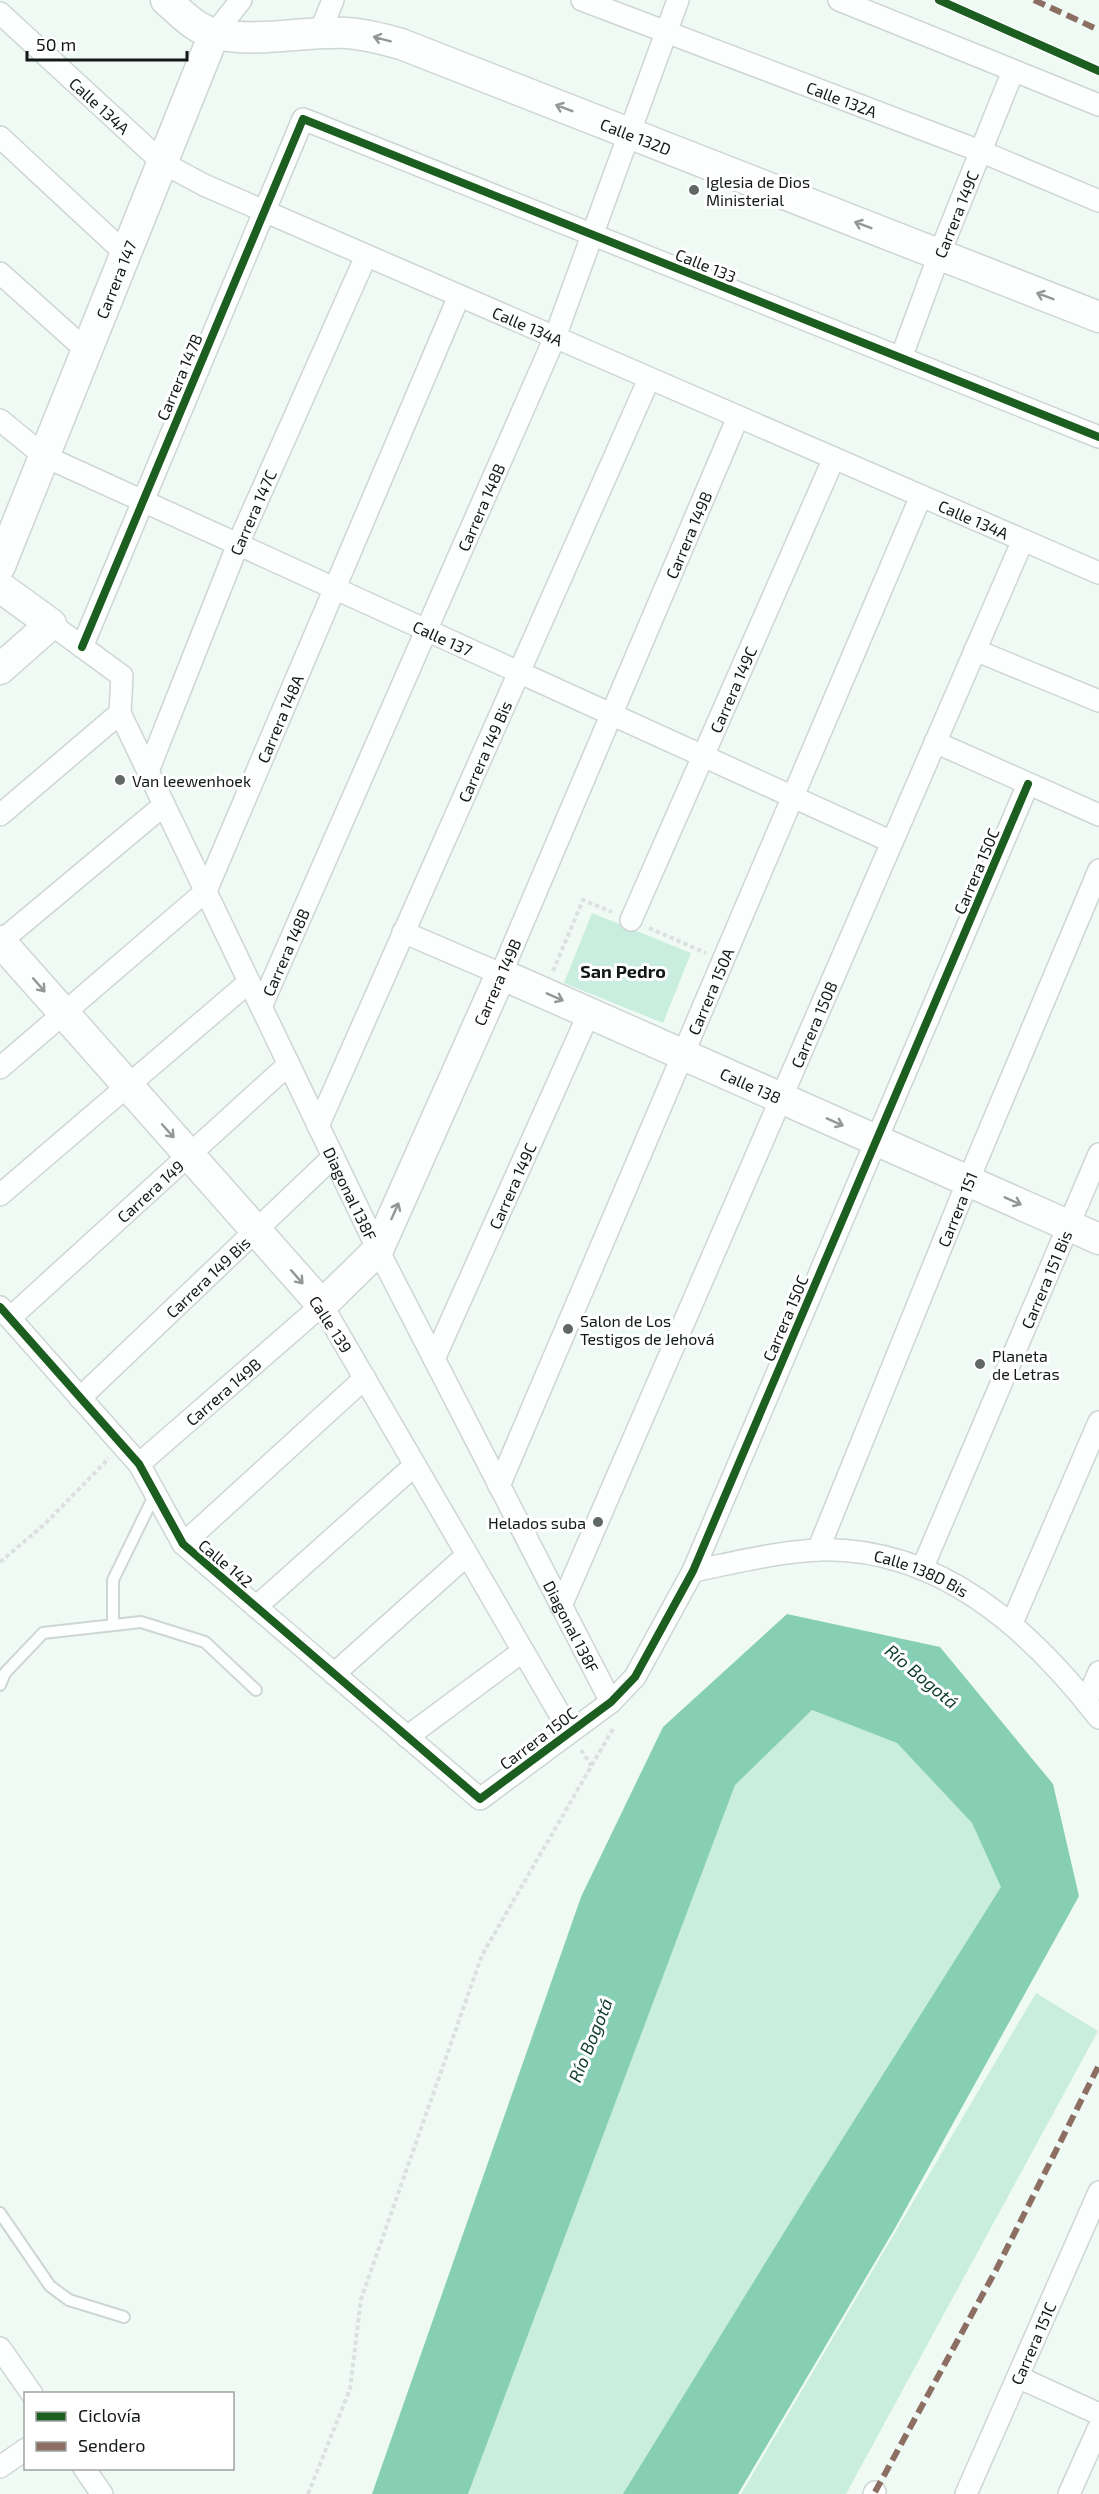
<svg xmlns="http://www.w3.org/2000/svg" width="1099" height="2494" font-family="'Exo 2',sans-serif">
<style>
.green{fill:#c9edde}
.water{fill:#86cfb5}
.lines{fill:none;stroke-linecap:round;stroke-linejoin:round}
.lane-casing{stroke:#ced6d3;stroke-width:14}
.street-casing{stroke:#ced6d3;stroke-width:24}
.secondary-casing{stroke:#ced6d3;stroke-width:33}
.path{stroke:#dce0de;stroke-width:4;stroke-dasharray:4.5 3;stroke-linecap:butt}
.lane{stroke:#fdfefe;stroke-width:10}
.street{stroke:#fdfefe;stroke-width:21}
.secondary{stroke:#fdfefe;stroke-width:30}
.quiet{stroke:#8d6e63;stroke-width:6;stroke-dasharray:12 6;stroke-linecap:butt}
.cycleway-casing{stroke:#fff;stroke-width:11}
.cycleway{stroke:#1b5e20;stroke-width:8}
.oneway{stroke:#939796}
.poi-dot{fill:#5f6864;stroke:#fff;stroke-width:2}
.labels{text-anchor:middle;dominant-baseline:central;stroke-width:6;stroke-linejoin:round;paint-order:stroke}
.street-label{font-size:16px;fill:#121916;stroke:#fff}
.poi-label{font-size:16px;fill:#121916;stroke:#fff;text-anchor:start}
.neighbourhood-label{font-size:18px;font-weight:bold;fill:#121916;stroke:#fff}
.water-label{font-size:18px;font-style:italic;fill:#113d2f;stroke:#fff}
</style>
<rect width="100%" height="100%" fill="#effaf5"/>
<path class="green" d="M592 913 691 953 663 1023 564 983Z
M812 1710 897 1743 972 1823 1002 1887 624 2494H468L735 1784Z
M1036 1993 1098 2031 846 2494H741Z"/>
<path class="water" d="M787 1614 940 1647 1053 1784 1079 1896 894 2230 738 2494H623L809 2192 1001 1887 972 1823 897 1743 812 1710 735 1785 468 2494H372L581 1897 663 1727Z"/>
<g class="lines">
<defs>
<path id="lane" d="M113 1623V1580L155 1494
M0 1685 5 1673 43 1633 141 1622 205 1642 256 1690
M0 2213 50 2286 69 2300 124 2317"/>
<g id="street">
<path id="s1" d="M582 0 980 151 1099 201"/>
<path d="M839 0 1099 105"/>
<path id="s2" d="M0 13 163 163 204 185 1099 573"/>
<path d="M214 34 241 0"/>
<path d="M319 34 333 0"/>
<path d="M0 137 126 254"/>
<path d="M0 273 87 351"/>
<path id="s3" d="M901 358 939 255 1013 71"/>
<path id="s4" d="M0 420 44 456 892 842"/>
<path id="s5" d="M51 624 122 676 120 713 378 1250 611 1702"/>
<path d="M82 647 303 119 1099 437"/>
<path d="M975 650 1099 701"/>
<path d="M935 742 1099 815"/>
<path id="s6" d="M148 771 238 544 366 256"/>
<path d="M0 815 120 713"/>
<path id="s7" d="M631 920 834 458"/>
<path id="s8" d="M403 932 501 974 738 417"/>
<path d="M0 942 164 805"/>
<path id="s9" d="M261 1007 555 337 678 0"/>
<path id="s10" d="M0 1068 206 891 459 296"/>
<path id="s11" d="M318 1126 649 379"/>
<path d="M0 1195 249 982"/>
<path d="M0 1307 139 1464 183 1544 480 1799 611 1702 635 1677 693 1571 1028 784"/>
<path id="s12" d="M10 1318 289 1064"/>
<path id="s13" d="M434 1359 589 1013"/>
<path id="s14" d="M80 1398 333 1157"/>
<path id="s15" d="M139 1464 322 1305 569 1730"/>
<path id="s16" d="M499 1486 921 496"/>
<path d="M183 1544 365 1378"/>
<path id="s17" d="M818 1550 968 1181 1099 870"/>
<path id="s18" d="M922 1569 1099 1154"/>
<path id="s19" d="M693 1571C733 1563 776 1552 818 1550 939 1546 1030 1629 1099 1718"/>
<path id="s20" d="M561 1606 1023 540"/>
<path d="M256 1607 415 1465"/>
<path d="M1012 1623 1099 1422"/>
<path d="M334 1674 467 1555"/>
<path d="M1086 1702 1099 1672"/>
<path d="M407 1737 523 1651"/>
<path d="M0 2348 32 2394"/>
<path d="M1018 2377 1099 2414"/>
<path d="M0 2467 26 2449"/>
<path d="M84 2468 102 2494"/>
<path d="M874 2494 875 2492"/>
<path id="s21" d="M966 2494 1099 2192"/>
<path d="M1069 2494 1099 2427"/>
</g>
<g id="secondary">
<path id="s22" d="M166 0C181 13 196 30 216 34 258 43 304 31 346 33 365 34 383 39 401 44L1099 317"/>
<path id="s23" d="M0 566 214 34"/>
<path d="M0 587 51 624 0 669"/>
<path id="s24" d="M0 941 322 1305 378 1250 501 974 1099 1239"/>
</g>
</defs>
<use href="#lane" class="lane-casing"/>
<use href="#street" class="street-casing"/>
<use href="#secondary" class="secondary-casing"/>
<path class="path" d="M649 928 706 953
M553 971 583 900 612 912
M0 1562 45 1524 109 1458
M581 1750 591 1765
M308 2494 350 2389 361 2299 482 1955 614 1727"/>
<use href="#lane" class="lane"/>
<use href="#street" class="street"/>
<use href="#secondary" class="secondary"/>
<path class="quiet" d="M1034 0 1099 30
M875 2492 996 2270 1099 2065"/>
<defs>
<path id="cycleway" d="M939 0 1099 71
M82 647 303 119 1099 437
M0 1307 139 1464 183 1544 480 1799 611 1702 635 1677 693 1571 1028 784"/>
</defs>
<use href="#cycleway" class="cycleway-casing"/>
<use href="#cycleway" class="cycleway"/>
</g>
<defs><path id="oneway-shaft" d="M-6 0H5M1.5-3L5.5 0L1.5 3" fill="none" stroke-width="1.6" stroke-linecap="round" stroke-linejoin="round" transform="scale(1.5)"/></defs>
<g class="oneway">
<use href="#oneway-shaft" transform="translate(382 39) rotate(-165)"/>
<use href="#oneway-shaft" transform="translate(564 108) rotate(-159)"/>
<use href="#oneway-shaft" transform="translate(863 225) rotate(-159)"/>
<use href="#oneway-shaft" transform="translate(1045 296) rotate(-159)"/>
<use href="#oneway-shaft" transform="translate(39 985) rotate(49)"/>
<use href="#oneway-shaft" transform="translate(555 997) rotate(24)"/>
<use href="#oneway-shaft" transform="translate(835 1122) rotate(24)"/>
<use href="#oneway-shaft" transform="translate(168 1131) rotate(48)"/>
<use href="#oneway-shaft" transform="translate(1013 1201) rotate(24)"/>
<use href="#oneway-shaft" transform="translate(395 1211) rotate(-66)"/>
<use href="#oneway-shaft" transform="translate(297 1277) rotate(49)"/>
</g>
<g class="poi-dot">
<circle cx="694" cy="190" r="6"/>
<circle cx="120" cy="780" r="6"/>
<circle cx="568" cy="1329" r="6"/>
<circle cx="980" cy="1364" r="6"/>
<circle cx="598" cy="1522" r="6"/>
</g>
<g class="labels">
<g class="street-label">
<text stroke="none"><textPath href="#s1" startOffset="278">Calle 132A</textPath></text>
<text stroke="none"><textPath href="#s2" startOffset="136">Calle 134A</textPath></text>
<text stroke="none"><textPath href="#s22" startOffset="500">Calle 132D</textPath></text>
<text stroke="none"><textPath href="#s3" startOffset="154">Carrera 149C</textPath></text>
<text transform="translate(706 265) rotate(22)">Calle 133</text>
<text stroke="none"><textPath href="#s23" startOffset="309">Carrera 147</textPath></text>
<text stroke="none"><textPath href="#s2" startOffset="621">Calle 134A</textPath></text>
<text transform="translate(179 377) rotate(-67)">Carrera 147B</text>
<text stroke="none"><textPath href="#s9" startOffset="546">Carrera 148B</textPath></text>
<text stroke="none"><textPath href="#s6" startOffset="279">Carrera 147C</textPath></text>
<text stroke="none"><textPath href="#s2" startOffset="1107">Calle 134A</textPath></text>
<text stroke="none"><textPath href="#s8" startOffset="584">Carrera 149B</textPath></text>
<text stroke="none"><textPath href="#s4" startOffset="495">Calle 137</textPath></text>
<text stroke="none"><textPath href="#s7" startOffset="252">Carrera 149C</textPath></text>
<text stroke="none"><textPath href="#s10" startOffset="459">Carrera 148A</textPath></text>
<text stroke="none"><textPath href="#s11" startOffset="410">Carrera 149 Bis</textPath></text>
<text transform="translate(976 871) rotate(-67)">Carrera 150C</text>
<text stroke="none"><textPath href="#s9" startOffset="60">Carrera 148B</textPath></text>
<text transform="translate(497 982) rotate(-66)">Carrera 149B</text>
<text stroke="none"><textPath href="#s16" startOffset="538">Carrera 150A</textPath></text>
<text stroke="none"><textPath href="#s20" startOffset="634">Carrera 150B</textPath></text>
<text stroke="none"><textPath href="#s24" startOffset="1140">Calle 138</textPath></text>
<text stroke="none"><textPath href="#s13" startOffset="190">Carrera 149C</textPath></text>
<text stroke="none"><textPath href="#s12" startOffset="189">Carrera 149</textPath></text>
<text stroke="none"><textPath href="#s5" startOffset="658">Diagonal 138F</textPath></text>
<text stroke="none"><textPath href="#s17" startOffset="368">Carrera 151</textPath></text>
<text stroke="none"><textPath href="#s14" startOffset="176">Carrera 149 Bis</textPath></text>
<text stroke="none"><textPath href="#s18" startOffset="315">Carrera 151 Bis</textPath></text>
<text transform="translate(785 1318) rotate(-67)">Carrera 150C</text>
<text transform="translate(331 1324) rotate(57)">Calle 139</text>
<text stroke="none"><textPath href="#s15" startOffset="111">Carrera 149B</textPath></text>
<text transform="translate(226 1563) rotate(40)">Calle 142</text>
<text stroke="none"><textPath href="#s19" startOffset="234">Calle 138D Bis</textPath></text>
<text stroke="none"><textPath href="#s5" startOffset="1144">Diagonal 138F</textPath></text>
<text transform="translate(538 1738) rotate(-37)">Carrera 150C</text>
<text stroke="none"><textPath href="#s21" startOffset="165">Carrera 151C</textPath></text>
</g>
<g class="poi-label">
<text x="706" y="181">Iglesia de Dios<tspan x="706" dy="18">Ministerial</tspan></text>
<text x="132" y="780">Van leewenhoek</text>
<text x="580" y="1320">Salon de Los<tspan x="580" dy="18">Testigos de Jehová</tspan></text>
<text x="992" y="1355">Planeta<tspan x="992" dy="18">de Letras</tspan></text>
<text x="586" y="1522" text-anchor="end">Helados suba</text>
</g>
<g class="neighbourhood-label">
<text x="623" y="971">San Pedro</text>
</g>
<g class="water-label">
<text transform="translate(922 1676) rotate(40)">Río Bogotá</text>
<text transform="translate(590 2040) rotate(-68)">Río Bogotá</text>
</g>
</g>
<rect x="24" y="2392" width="210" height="78" fill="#ffffff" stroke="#a0a3a2" stroke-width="1.5"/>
<rect x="36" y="2412" width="30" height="9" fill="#1b5e20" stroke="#a0a3a2" stroke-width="1.5"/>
<text x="78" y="2422" font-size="18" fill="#121916">Ciclovía</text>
<rect x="36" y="2442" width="30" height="9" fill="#8d6e63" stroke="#a0a3a2" stroke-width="1.5"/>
<text x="78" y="2452" font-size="18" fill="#121916">Sendero</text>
<path d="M27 51v9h160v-9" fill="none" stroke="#121916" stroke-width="3"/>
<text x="36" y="51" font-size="18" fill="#121916" stroke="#ffffff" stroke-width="4.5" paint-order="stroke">50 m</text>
</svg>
